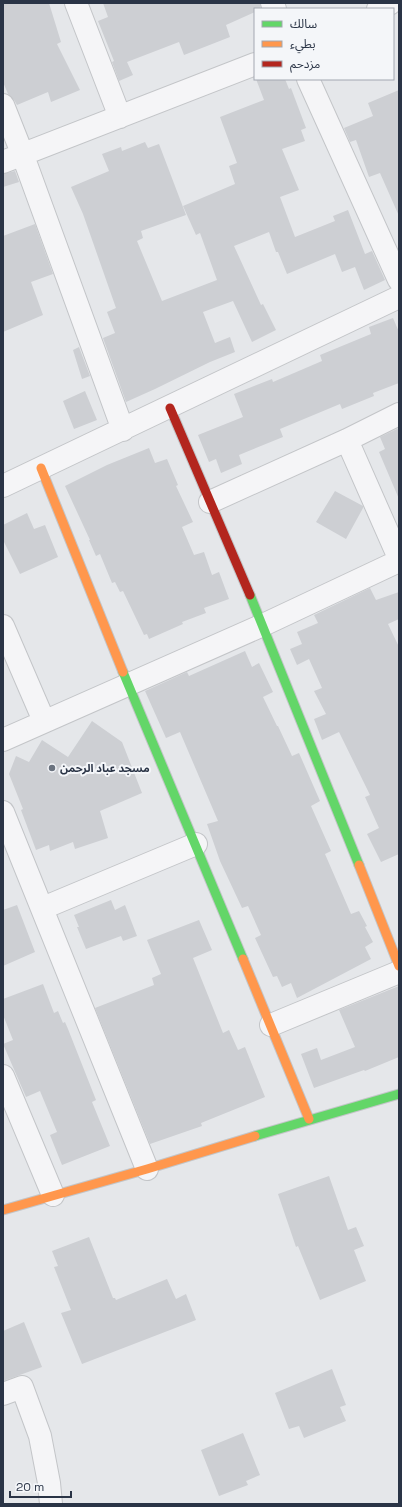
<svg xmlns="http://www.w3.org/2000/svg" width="402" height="1507" font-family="'Space Grotesk','Noto Sans Arabic',sans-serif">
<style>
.building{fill:#cdcfd3}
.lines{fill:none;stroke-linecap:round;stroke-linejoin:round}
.street-casing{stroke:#c3c5c8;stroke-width:24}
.fast-casing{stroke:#c3c5c8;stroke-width:11}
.slow-casing{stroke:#c3c5c8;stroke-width:11}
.jam-casing{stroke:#c3c5c8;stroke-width:11}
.street{stroke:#f5f5f7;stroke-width:22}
.fast{stroke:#63d668;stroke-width:9}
.slow{stroke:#ff974d;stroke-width:9}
.jam{stroke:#b3261e;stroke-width:9}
.poi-dot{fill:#6b737f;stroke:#f4f6f9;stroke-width:1.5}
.labels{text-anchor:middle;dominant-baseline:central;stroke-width:4;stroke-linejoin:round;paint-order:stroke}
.poi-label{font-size:11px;font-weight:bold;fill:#2a3446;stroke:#f4f6f9;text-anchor:start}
</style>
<rect width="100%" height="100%" fill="#e5e7ea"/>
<path class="building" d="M3 3H49L61 42 57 44 80 90 51 102 48 92 17 105 14 100 8 94 3 82Z
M103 3H260L261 9H255V12L226 25 230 37 184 55 179 42 127 62 133 75 119 81 112 62 114 61 98 21 108 17Z
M256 79H285L289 89 291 88 306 128 301 130 305 141 282 149 299 190 280 197 295 237 335 221 333 216 348 210 365 254 372 251 385 280 364 290 355 267 342 272 335 254 287 274 278 252H276L269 232 234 246 261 305 263 304 276 330 252 342 233 301 203 312 215 343 230 337 235 352 210 362 155 389 126 402 103 338 115 333 107 312 116 308 83 214 71 187 109 171 102 154 121 147 122 151 145 142 148 148 159 144 186 215 141 231 143 238 137 241 162 301 217 280 200 233 196 235 183 206 235 184 229 166 237 163 220 117 264 100Z
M399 90V216L380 173 369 177 356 140 350 142 344 128 373 116 368 103Z
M15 171 19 182 3 187V174Z
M35 224 53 274 31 282 43 315 3 332V236Z
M393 318 399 332V383L373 393 374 396 342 409 340 404 280 429 283 437 239 455 242 464 221 473 216 459 209 462 198 435 243 417 234 394 272 379 273 382 322 361 320 355 371 334 369 327Z
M79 347 90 376 82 379 73 350Z
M85 391 97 420 74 429 63 401Z
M399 428V499L379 452 385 449 380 437Z
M149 448 155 463 167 459 178 485 176 486 193 522 182 527 194 555 204 552 212 575 219 572 229 599 204 608 206 613 182 622 183 624 149 639 147 634 144 635 123 591 120 592 115 582 112 583 100 554 96 556 89 540H90L65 486 107 465Z
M335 491 363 506V508L346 539 316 522Z
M27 513 34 529 45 525 58 557 20 574 3 540V525Z
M370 588 376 600 399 592V619L388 624 399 647V854L381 862 367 834 379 828 365 797 370 795 339 732 322 740 314 719 326 714 314 691 322 688 309 659 297 665 290 649 302 644 297 632 318 623 314 615Z
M245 651 252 667 259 663 273 692 263 697 277 726H278L292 756 299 753 320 801 311 806 331 851 325 854 351 914 359 911 367 926 365 927 373 942 365 947 371 959 297 998 291 983 282 987 277 976 273 977 255 938 261 935 248 906 242 908 220 861 207 824 218 821 180 732 166 738 145 691 187 672 189 676Z
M92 721 122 742 142 793 100 811 108 838 75 849 73 842 50 851 49 845 36 850 21 810 23 809 9 774 16 756 29 762 42 740 68 757Z
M111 900 115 910 125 905 137 936 123 941 121 936 86 949 77 927H79L74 915Z
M17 905 35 952 3 966V910Z
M199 920 212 950 193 958 223 1033 229 1030 238 1050 245 1047 265 1097 201 1123 202 1126 150 1144 95 1008 154 985 152 978 161 974 147 940Z
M43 984 54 1013 58 1011 63 1023 65 1022 68 1029 96 1100 92 1102 110 1146 62 1165 50 1135 57 1132 40 1091 26 1097 3 1044 13 1040 3 1015V999Z
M399 986V1057L365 1071 364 1070 314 1088 301 1054 317 1048 321 1060 355 1047 339 1010Z
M329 1176 348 1230 356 1227 364 1246 354 1250 366 1281 320 1300 298 1246 296 1247 278 1194Z
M89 1237 113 1298H115L116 1300 167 1279 176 1299 186 1294 196 1320 82 1364 61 1313 71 1310 54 1267 58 1266 52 1251Z
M24 1322 42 1367 3 1381V1331Z
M332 1369 346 1405 340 1407 346 1421 304 1438 299 1426 289 1429 275 1393Z
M243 1433 260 1475 246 1481 248 1485 219 1496 201 1450Z"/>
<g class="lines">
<defs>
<path id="street" d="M76 3 120 117
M272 3 275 9
M378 9 391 3
M308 79 399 280
M3 105 22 153 123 430
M3 162 255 64
M347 440 399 558
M3 486 399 297
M210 502 347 440 399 414
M3 626 44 721
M3 740 263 625 399 561
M3 812 147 1169
M43 908 196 844
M271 1025 399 972
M3 1076 53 1195
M3 1394 22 1387 40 1436 49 1483 51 1504"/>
<path id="fast" d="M250 595 359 865
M123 672 243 959
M255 1136 399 1094"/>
<path id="slow" d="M41 468 123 672
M359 865 399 966
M243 959 309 1119
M3 1210 147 1169 255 1136"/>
<path id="jam" d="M170 408 250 595"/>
</defs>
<use href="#street" class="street-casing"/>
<use href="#fast" class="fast-casing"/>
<use href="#slow" class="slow-casing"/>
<use href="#jam" class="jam-casing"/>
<use href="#street" class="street"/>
<use href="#fast" class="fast"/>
<use href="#slow" class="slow"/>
<use href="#jam" class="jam"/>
</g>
<circle class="poi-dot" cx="52" cy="768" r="4"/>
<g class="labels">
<g class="poi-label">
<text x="60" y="768">مسجد عباد الرحمن</text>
</g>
</g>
<rect width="402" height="1507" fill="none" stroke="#2a3446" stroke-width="8"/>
<rect x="254" y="8" width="140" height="72" fill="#f4f6f9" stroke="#a3a8b1"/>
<rect x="262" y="21" width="20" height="6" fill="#63d668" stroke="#a3a8b1"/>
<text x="290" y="28" font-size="12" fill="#2a3446">سالك</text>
<rect x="262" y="41" width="20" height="6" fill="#ff974d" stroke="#a3a8b1"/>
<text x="290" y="48" font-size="12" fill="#2a3446">بطيء</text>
<rect x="262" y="61" width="20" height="6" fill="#b3261e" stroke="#a3a8b1"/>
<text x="290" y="68" font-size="12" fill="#2a3446">مزدحم</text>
<path d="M10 1491v6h61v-6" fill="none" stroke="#2a3446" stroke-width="2"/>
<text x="16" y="1491" font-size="12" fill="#2a3446" stroke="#f4f6f9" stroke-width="3" paint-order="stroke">20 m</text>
</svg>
